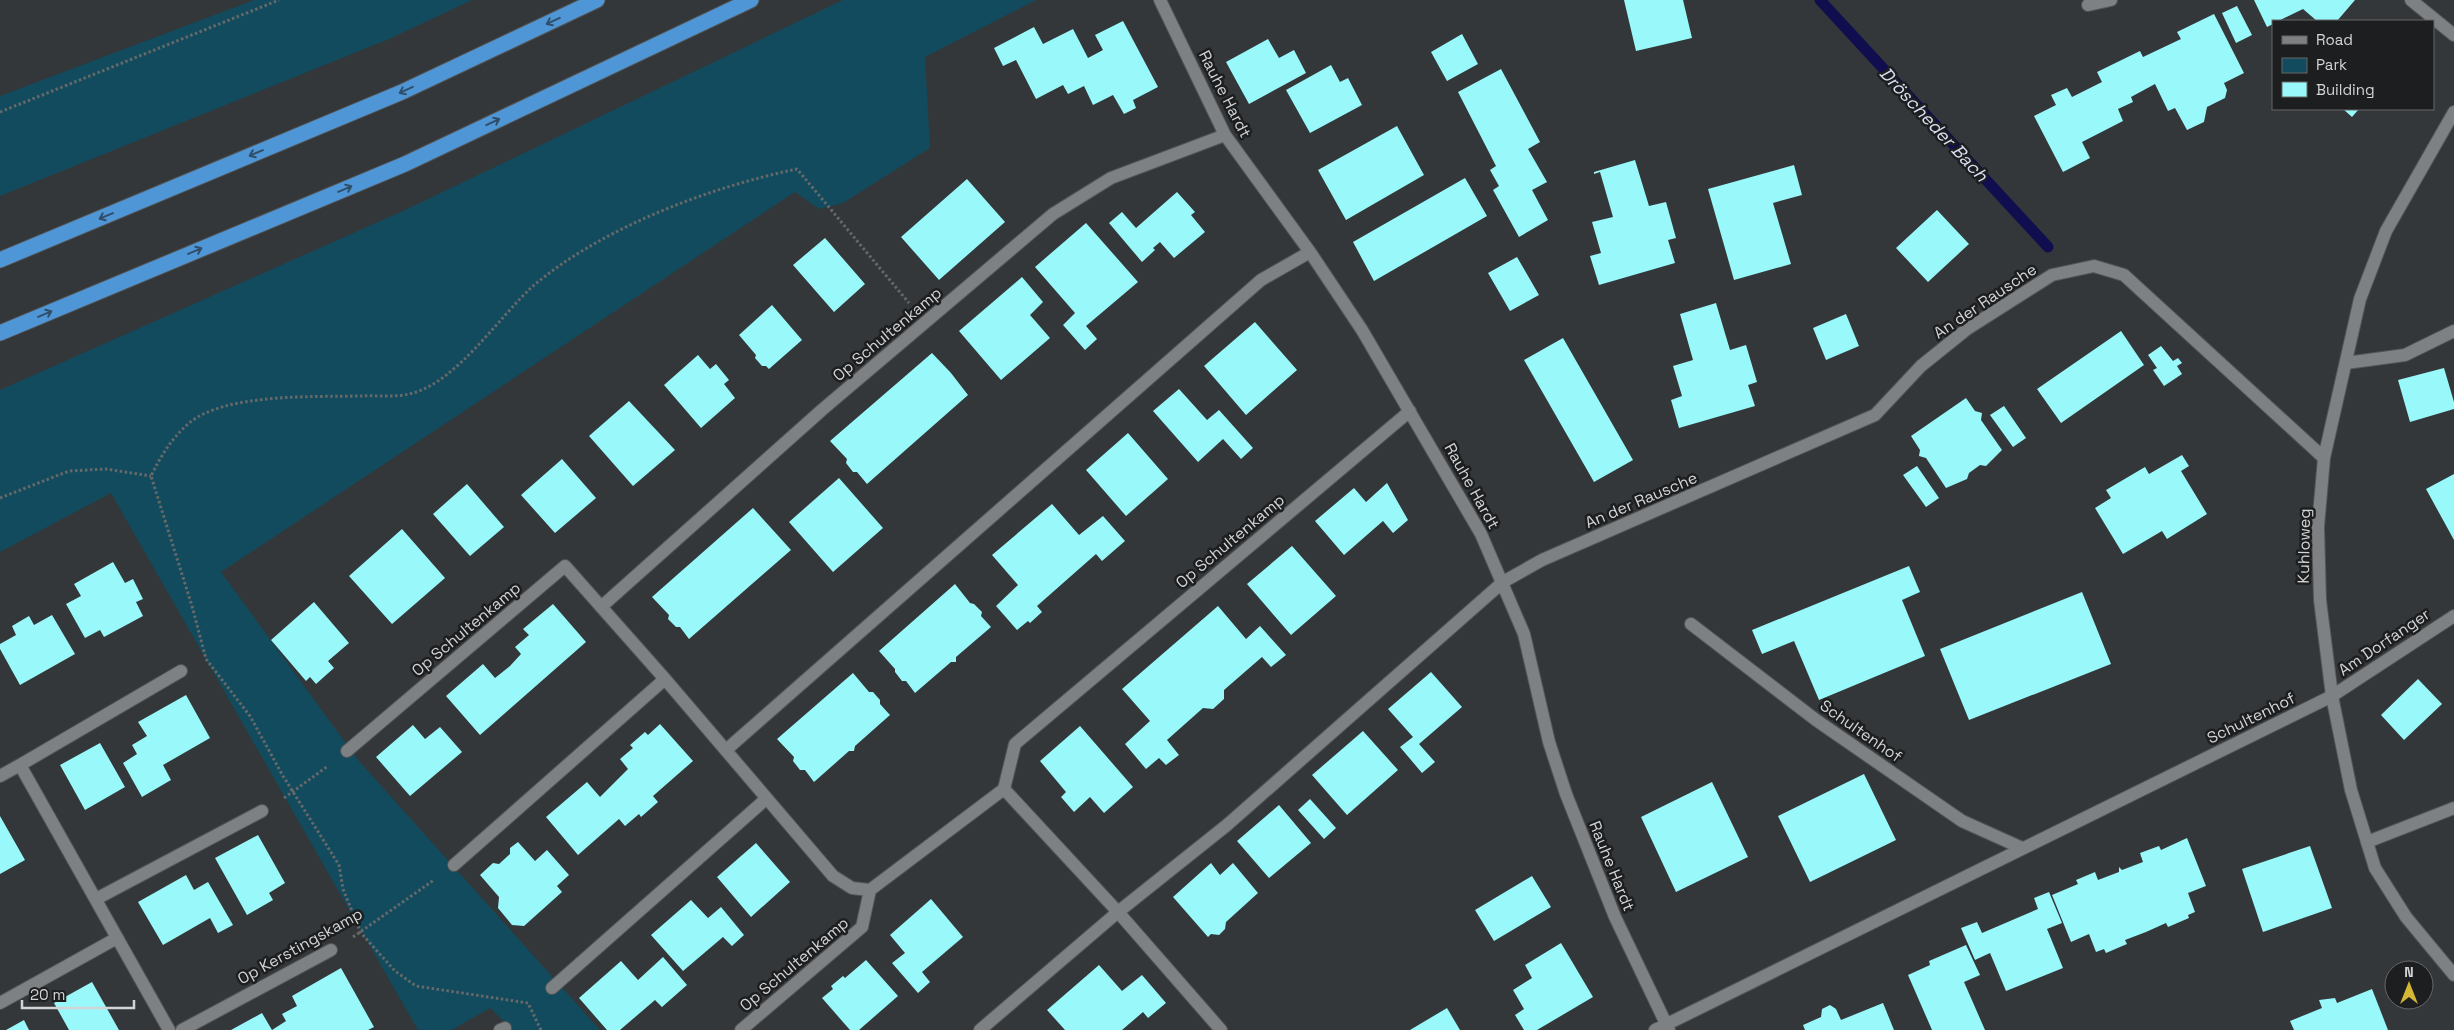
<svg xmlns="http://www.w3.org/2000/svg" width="2454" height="1030" font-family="'Space Grotesk',sans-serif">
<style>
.green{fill:#124b5d}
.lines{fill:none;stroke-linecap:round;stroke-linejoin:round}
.stream{stroke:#100e4e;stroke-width:11}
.building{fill:#99f8fa}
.lane-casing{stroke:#535556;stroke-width:14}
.street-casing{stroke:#535556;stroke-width:14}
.highway-casing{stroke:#535556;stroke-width:17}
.path{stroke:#66696a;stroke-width:3;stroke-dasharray:2.5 2.5;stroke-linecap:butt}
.lane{stroke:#7e8183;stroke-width:12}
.street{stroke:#7e8183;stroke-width:12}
.highway{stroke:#4f96d7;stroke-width:15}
.oneway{stroke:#314e69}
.labels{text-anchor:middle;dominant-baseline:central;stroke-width:5;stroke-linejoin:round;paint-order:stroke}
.street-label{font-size:16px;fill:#d3d4d5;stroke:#1d1e1f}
.water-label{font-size:18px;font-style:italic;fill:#d9dff3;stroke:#1d1e1f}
</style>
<rect width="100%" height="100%" fill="#343739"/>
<path class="green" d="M254 0H472L389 39 0 196V96Z
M843 0H1036L925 57 930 148 843 203 819 209 795 192 221 572 358 760 600 1030H513L490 1008 452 1030H418L111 493 0 552V390L403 211Z"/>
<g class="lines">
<path class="stream" d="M1820 0 2048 247"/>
</g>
<path class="building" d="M1624 0H1683L1692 38 1636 51Z
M2254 0H2355L2337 21H2317L2303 9 2278 21H2273V24L2267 27Z
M2237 6 2252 35 2236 43 2222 13Z
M2214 14 2244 73 2224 83 2227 90 2225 98 2207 107 2204 122 2187 130 2175 108 2168 111 2155 84 2131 97 2133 102 2118 109 2123 121 2082 142 2090 158 2063 172 2034 116 2056 105 2051 95 2067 88 2072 97 2102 82 2097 72 2140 51 2143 57 2181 39 2177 32Z
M1123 21 1158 87 1133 100 1136 108 1124 114 1113 95 1093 105 1084 86 1068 94 1063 85 1036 99 1016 60 1003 66 994 48 1034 27 1043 44 1073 29 1088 58 1103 50 1095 35Z
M1462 34 1478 64 1447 81 1431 52Z
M1268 39 1279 58 1294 50 1306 73 1249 104 1226 62Z
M1331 65 1340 82 1348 78 1362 105 1310 133 1286 90Z
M1501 69 1540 142 1528 149 1547 182 1532 190 1548 220 1519 237 1493 190 1499 186 1490 170 1496 166 1458 92Z
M2343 109H2359L2352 117Z
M1397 126 1424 175 1346 220 1318 170Z
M1635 160 1649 206 1666 202 1676 238 1668 240 1675 263 1599 285 1590 256 1601 253 1592 222 1613 217 1600 172 1594 174V172Z
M1794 165 1802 195 1773 203 1791 264 1734 280 1708 189Z
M1465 178 1487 216 1374 281 1353 242Z
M967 179 1005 222 939 280 901 237Z
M1177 192 1195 212 1191 215 1205 232 1174 258 1160 242 1153 248 1155 250 1142 262 1109 223 1122 212 1136 228Z
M1937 210 1969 244 1928 282 1896 248Z
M1086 223 1138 282 1086 326 1097 339 1085 350 1063 325 1075 313 1035 267Z
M825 238 865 284 834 312 793 265Z
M1517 257 1539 295 1510 311 1488 273Z
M1022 277 1043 302 1030 315 1050 338 1001 380 959 331Z
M1716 303 1730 350 1746 345 1757 382 1748 385 1755 406 1679 428 1671 400 1682 396 1673 366 1693 360 1680 314Z
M772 305 802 340 769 369 766 366H762L755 358 756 355 739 335Z
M1846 314 1859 346 1826 360 1813 328Z
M1255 322 1297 370 1246 415 1204 366Z
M2121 331 2144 365 2061 423 2037 389Z
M1563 338 1633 460 1594 482 1524 360Z
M2161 346 2173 361 2178 358 2182 363 2177 366 2182 374 2164 386 2153 370 2157 368 2148 355Z
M932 353 951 373 968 395 867 484 857 472H853L846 463 847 459 830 441Z
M698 355 710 369 716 364 729 380 724 384 735 398 701 428 664 385Z
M2444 368 2454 402V409L2410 422 2398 380Z
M1179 389 1207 420 1219 410 1253 448 1241 459 1223 439 1198 462 1153 411Z
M1966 398 1975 411 1982 413 1981 420 2002 450 1986 466 1980 465 1969 473 1967 479 1946 488 1926 458 1919 456 1920 450 1911 436Z
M629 401 675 450 633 486 589 436Z
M2004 406 2026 438 2013 447 1990 415Z
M1128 433 1168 479 1126 516 1086 470Z
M2182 455 2189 466 2181 471 2207 514 2167 539 2162 531 2123 554 2095 508 2111 498 2106 490 2145 467 2149 474Z
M562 459 596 498 555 533 521 495Z
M1917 466 1939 498 1926 507 1903 475Z
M2454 474V540L2426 489Z
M839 478 883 528 833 572 789 522Z
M1387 483 1408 520 1393 533 1383 521 1344 555 1315 521 1354 488 1366 502Z
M467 484 504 527 470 556 433 514Z
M1052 504 1079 535 1103 516 1125 541 1102 561 1096 554 1037 606 1042 612 1030 623 1028 621 1017 630 996 606 1018 585 992 555Z
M753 508 791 550 689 639 680 627H676L668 619 669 615 652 597Z
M402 529 445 578 392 624 349 576Z
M1292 546 1336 596 1291 635 1247 584Z
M113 562 125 583 133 579 143 599 136 602 143 616 104 637 100 630 85 638 66 604 81 596 74 584Z
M1909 566 1920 592 1902 600 1925 656 1819 700 1794 641 1762 654 1752 630Z
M955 584 970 603 974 604 982 612 981 616 991 627 956 657V662H951L915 693 906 681H902L895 672V669L879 651Z
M2082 592 2111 664 1969 720 1940 649Z
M314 602 349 643 328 661 334 668 316 684 310 677 306 681 271 640Z
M553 604 586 642 480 735 446 696 483 664 495 678 510 666 521 654 515 647 529 635 523 629Z
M1218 606 1246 639 1260 626 1286 655 1271 667 1262 657 1224 690V699L1213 709 1203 708 1167 740 1179 755 1166 765 1159 758 1146 769 1125 744 1150 721 1122 689Z
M52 615 75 654 20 685 0 649V644L16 635 12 626 29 616 34 625Z
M1431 672 1462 707 1419 744 1435 762 1422 773 1400 747 1413 737 1388 709Z
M853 673 869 692H873L880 700V704L890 715 855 746 854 751H849L814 782 805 770H800L793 761 794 757 777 739Z
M2418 679 2442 704 2404 740 2381 715Z
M186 695 210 738 163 765 171 780 142 797 123 763 137 754 132 745 147 736 138 722Z
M660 724 693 761 653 796 658 802 641 817 639 814 625 826 619 819 578 855 546 817 587 782 600 797 628 769 620 759 633 748 630 745 645 732 648 735Z
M413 725 425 739 440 727 462 752 410 796 376 757Z
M1080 726 1133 787 1104 813 1090 797 1074 812 1061 797 1066 792 1040 761Z
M1363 731 1398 770 1347 815 1312 775Z
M100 743 125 787 85 810 60 765Z
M1864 774 1896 840 1810 882 1778 816Z
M1712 782 1748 857 1676 892 1641 817Z
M1310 799 1336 828 1324 839 1298 810Z
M1279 805 1311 843 1269 878 1237 841Z
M0 816 25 860 0 874Z
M258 835 285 883 269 893 273 900 247 915 215 858Z
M2187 838 2206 886 2188 893 2195 912 2188 915 2189 918 2168 927 2166 923 2146 932 2125 940 2127 944 2106 953 2104 949 2096 952 2089 934 2071 942 2052 895 2078 884 2076 880 2095 872 2098 880 2119 872V867L2122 870 2143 862 2140 853 2159 846 2161 850Z
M518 842 535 861 547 850 569 875 557 886 562 892 524 926 512 925 498 908 499 897 480 875 493 863 499 864 510 854V848Z
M756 843 790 882 751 917 717 877Z
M2310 846 2332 908 2263 932 2242 869Z
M1211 863 1220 875 1233 863 1258 893 1226 922 1225 929 1219 935 1211 934 1208 937 1173 897Z
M186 875 194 890 208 882 233 925 218 933 210 918 163 945 138 902Z
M1532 876 1551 907 1494 941 1475 910Z
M2049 892 2062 923 2047 929 2063 968 2006 991 1990 953 1975 960 1961 928 1977 922 1982 933 2038 909 2034 898Z
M931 899 963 937 922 972 930 982 918 993 892 963 905 953 890 935Z
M691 900 708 918 721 907 744 935 732 946 723 937 683 971 651 935Z
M1561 943 1593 997 1537 1030H1524L1515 1015 1524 1009 1513 990 1532 978 1525 965Z
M1966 945 1980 975 1964 982 1985 1030H1932L1908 975 1930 965 1929 961Z
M663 957 687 985 662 1007 655 1000 620 1030H607L579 998 621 961 638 980Z
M866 960 898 996 859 1030H850L822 998 833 989 831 986 843 976 845 978Z
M1099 965 1122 991 1142 975 1166 1003 1148 1018 1143 1012 1122 1030H1065L1047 1010Z
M341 968 374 1027 368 1030H231L262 1013 272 1030 286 1021 282 1014 297 1006 292 996Z
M92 982 119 1030H69L54 1003Z
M2372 989 2388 1030H2294L2290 1021 2322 1008 2319 1000 2335 998 2337 1003Z
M1883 1003 1894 1030H1805L1803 1025 1821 1017 1822 1009 1830 1005 1836 1009 1841 1020Z
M1447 1008 1460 1030H1410Z
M24 1020 29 1030H6Z"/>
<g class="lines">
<defs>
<path id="lane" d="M2346 363 2405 355 2454 331
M1691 624 1816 720 1962 821 2022 848
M2332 696 2454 616
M2367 842 2454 808"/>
<path id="street" d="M1160 0 1225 135 1310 252 1362 330 1481 534 1524 634 1549 742 1566 794 1615 917 1669 1030
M2411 0 2454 35
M2088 5 2111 0
M2454 112 2386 231 2360 299 2324 458 2318 527 2320 600 2332 696 2351 790 2375 868 2406 917 2454 975
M601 607 823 409 1053 214 1111 178 1225 135
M726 750 1261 280 1310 252
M347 751 565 566 665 679 833 876 852 888 870 890 1004 789 1118 912 1221 1030
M20 765 181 671
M0 776 20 765 169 1030
M1004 789 1015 744 1410 411
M454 865 665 679
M96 899 262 811
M552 988 766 799
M0 1003 117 938
M182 1030 331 950
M500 1030 505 1028
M741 1030 862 927 870 890
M980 1030 1118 912 1227 825 1503 582 1542 560 1875 415 1921 366 1967 329 2052 275 2094 266 2124 275 2324 458
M1655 1030 2332 696"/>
<path id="highway" d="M0 260 402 92 597 0
M0 333 405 164 751 0"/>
</defs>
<use href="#lane" class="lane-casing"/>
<use href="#street" class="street-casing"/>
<use href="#highway" class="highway-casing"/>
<path class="path" d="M0 112 279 0
M0 498 69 471 106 469 151 476
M284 798 328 766
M353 937 434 880
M541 1030 528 1003 416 986 395 971 361 933 343 889 339 865 283 776 250 716 206 659 192 606 151 476C161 456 171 439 188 424 223 393 314 397 360 396 376 395 397 398 413 393 457 381 499 317 533 286 601 228 710 187 797 169L909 303"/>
<use href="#lane" class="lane"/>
<use href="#street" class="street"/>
<use href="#highway" class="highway"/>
</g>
<defs><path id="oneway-shaft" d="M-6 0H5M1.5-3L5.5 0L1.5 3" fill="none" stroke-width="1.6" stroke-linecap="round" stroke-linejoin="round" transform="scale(1.25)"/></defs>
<g class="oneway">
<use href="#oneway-shaft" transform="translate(553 21) rotate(155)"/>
<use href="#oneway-shaft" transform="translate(406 90) rotate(155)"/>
<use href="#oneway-shaft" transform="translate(493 122) rotate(-25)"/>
<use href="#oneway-shaft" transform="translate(256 153) rotate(157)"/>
<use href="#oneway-shaft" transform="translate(345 189) rotate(-23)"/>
<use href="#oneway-shaft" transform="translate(106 216) rotate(157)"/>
<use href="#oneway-shaft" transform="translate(195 251) rotate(-23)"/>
<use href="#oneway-shaft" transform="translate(45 314) rotate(-23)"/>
</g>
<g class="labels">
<g class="street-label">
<text transform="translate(1225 94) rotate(63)">Rauhe Hardt</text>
<text transform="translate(1985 301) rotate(-34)">An der Rausche</text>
<text transform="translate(887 334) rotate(-40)">Op Schultenkamp</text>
<text transform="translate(1472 486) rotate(61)">Rauhe Hardt</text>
<text transform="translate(1641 500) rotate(-23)">An der Rausche</text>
<text transform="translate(1230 541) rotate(-40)">Op Schultenkamp</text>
<text transform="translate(2304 546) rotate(-89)">Kuhloweg</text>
<text transform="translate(466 629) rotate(-40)">Op Schultenkamp</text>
<text transform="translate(2384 642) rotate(-34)">Am Dorfanger</text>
<text transform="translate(2251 718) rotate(-26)">Schultenhof</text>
<text transform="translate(1861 731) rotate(35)">Schultenhof</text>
<text transform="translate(1612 866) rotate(68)">Rauhe Hardt</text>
<text transform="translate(300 946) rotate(-29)">Op Kerstingskamp</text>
<text transform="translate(794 964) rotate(-40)">Op Schultenkamp</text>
</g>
<g class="water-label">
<text transform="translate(1934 124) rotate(47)">Dröscheder Bach</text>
</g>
</g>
<rect x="2272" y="20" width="162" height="90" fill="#1d1e1f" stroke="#666768"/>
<rect x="2282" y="36" width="25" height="8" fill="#7e8183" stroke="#666768"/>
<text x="2316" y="45" font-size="15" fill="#d3d4d5">Road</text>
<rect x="2282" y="58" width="25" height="15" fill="#124b5d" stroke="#666768"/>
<text x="2316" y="70" font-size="15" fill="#d3d4d5">Park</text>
<rect x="2282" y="82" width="25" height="15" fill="#99f8fa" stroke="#666768"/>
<text x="2316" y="95" font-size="15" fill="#d3d4d5">Building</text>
<g transform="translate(2409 985)"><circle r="24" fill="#1d1e1f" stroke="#666768"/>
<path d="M0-4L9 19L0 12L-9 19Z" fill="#d4b635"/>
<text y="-8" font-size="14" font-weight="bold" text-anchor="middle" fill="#d3d4d5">N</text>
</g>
<path d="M22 1000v8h112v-8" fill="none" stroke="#d3d4d5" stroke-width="2.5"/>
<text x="30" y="1000" font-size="15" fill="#d3d4d5" stroke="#1d1e1f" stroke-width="4" paint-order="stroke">20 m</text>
</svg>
